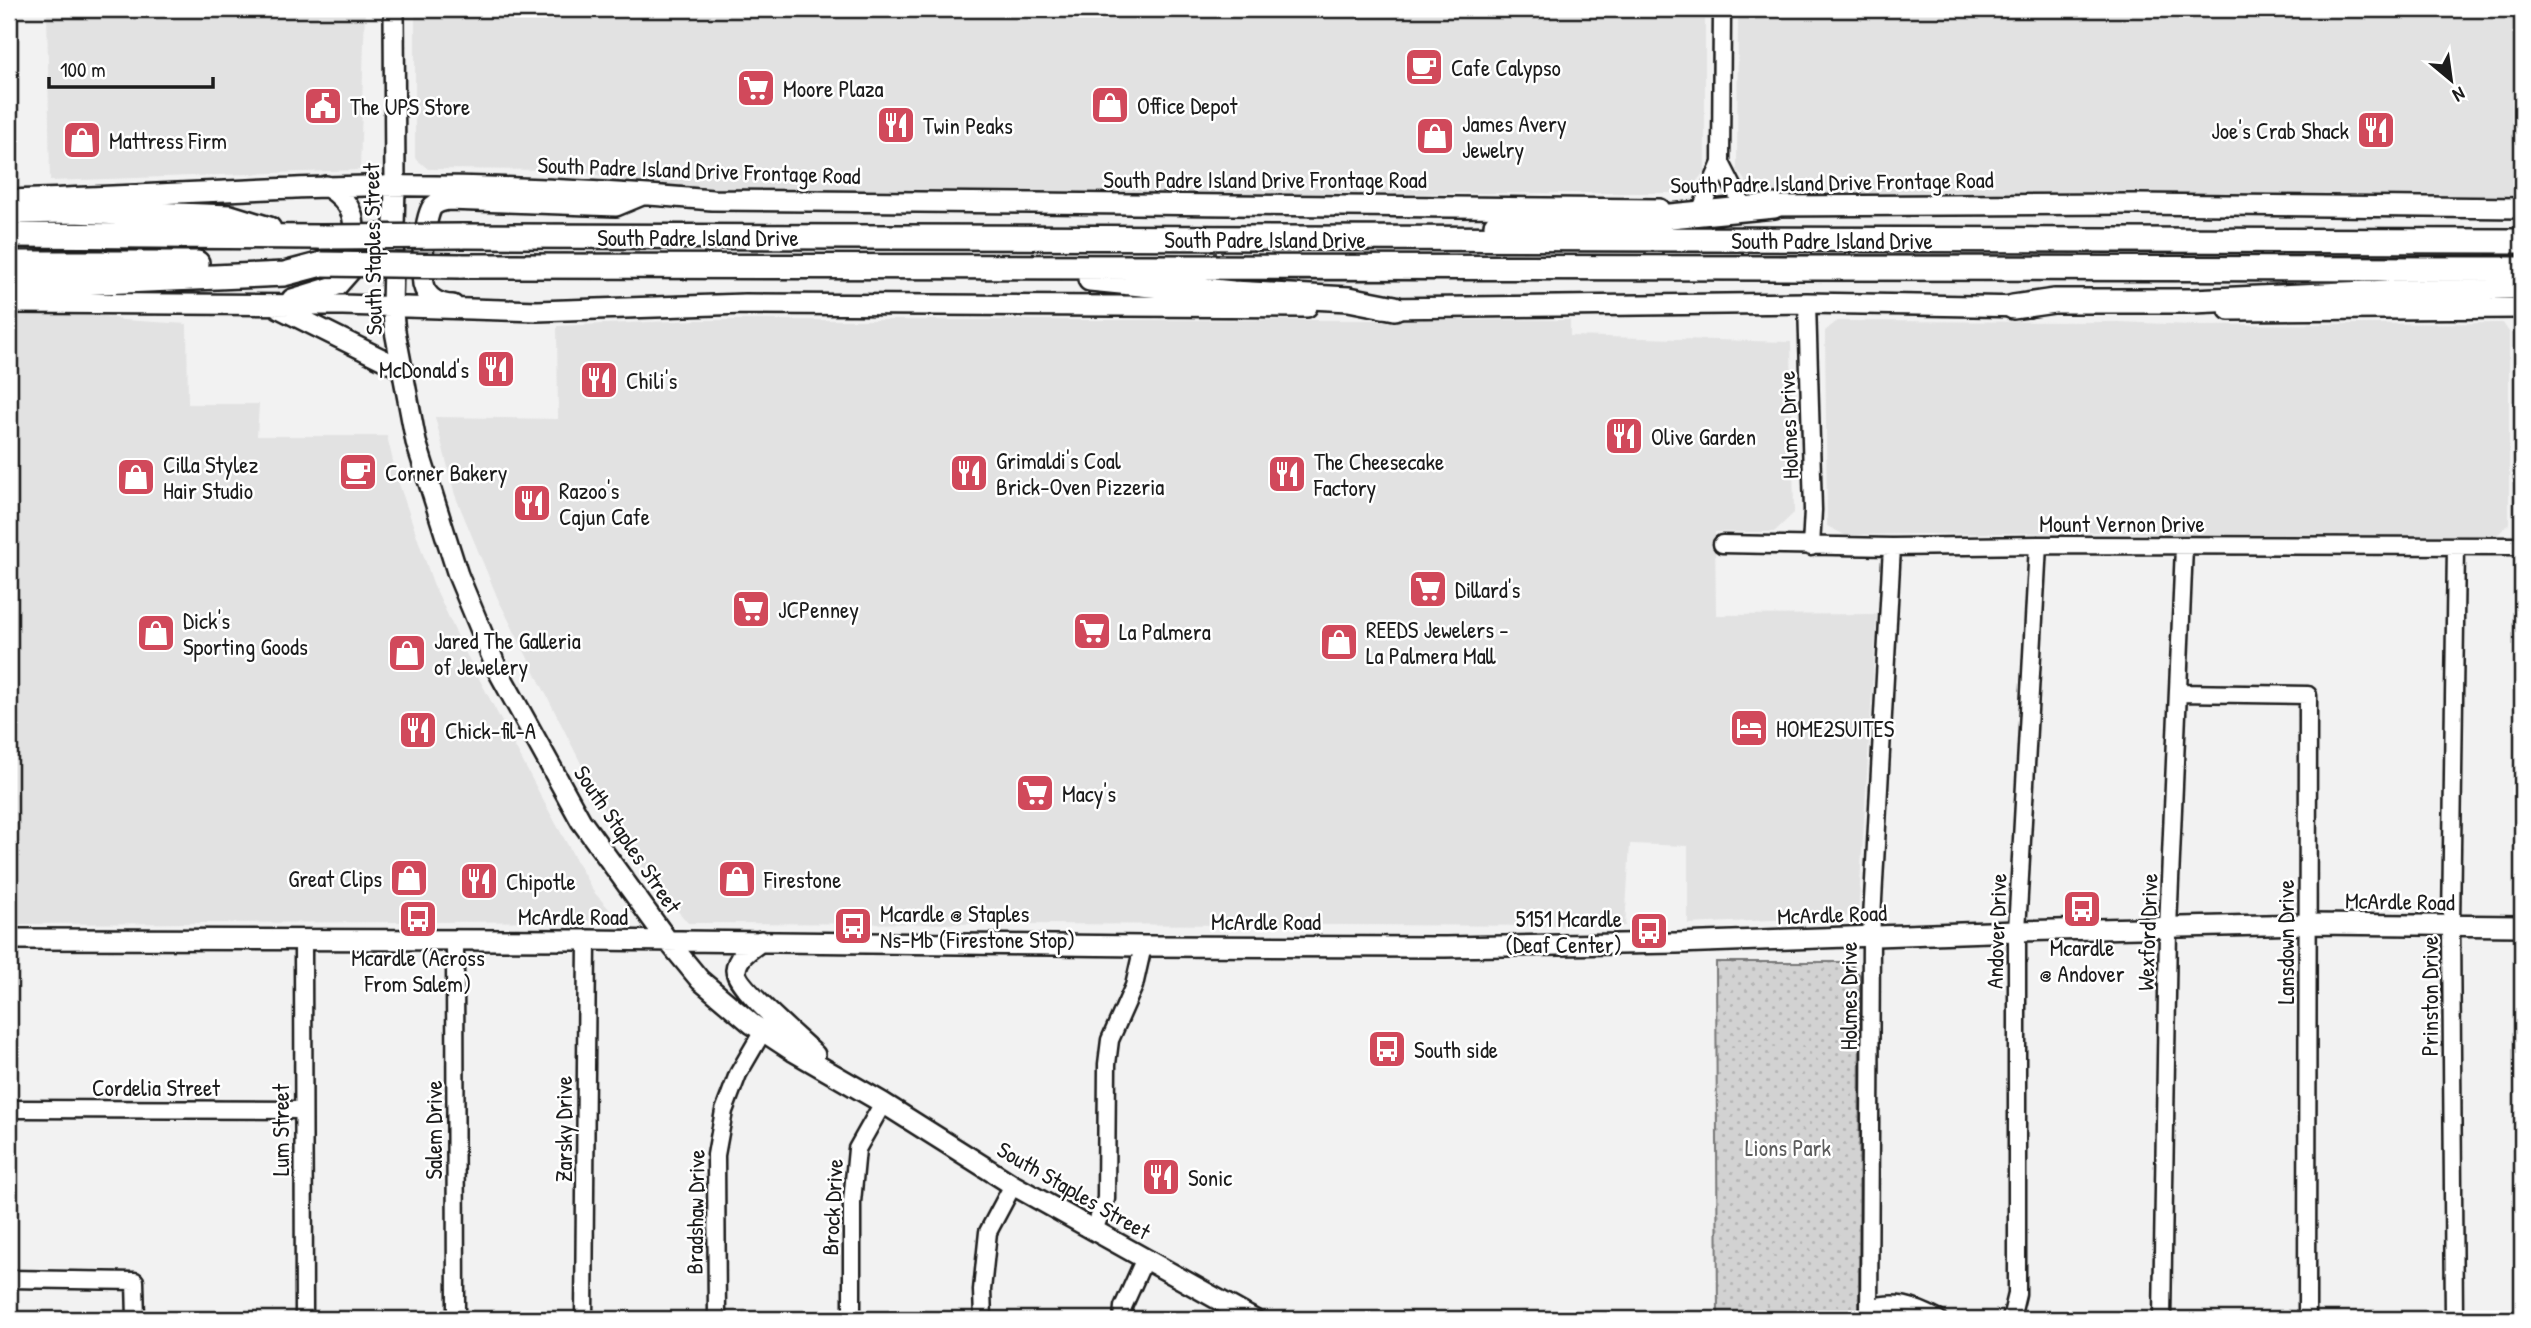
<svg xmlns="http://www.w3.org/2000/svg" width="2531" height="1328" font-family="'Patrick Hand',sans-serif">
<style>
.built{fill:#e2e2e2}
.park{fill:url(#park-dots);stroke:#777;stroke-width:2}
.lines{fill:none;stroke-linecap:round;stroke-linejoin:round}
.minor-casing{stroke:#1c1c1c;stroke-width:21}
.major-casing{stroke:#1c1c1c;stroke-width:24}
.highway-casing{stroke:#1c1c1c;stroke-width:28}
.minor{stroke:#fff;stroke-width:16}
.major{stroke:#fff;stroke-width:19}
.highway{stroke:#fff;stroke-width:23}
.highway-bridge-casing{stroke:#1c1c1c;stroke-width:28;stroke-linecap:butt}
.highway-bridge{stroke:#fff;stroke-width:23}
.labels{text-anchor:middle;dominant-baseline:central;stroke-width:5;stroke-linejoin:round;paint-order:stroke}
.poi-label{font-size:23px;fill:#1c1c1c;stroke:#fff;text-anchor:start}
.street-label{font-size:23px;fill:#1c1c1c;stroke:#fff}
.park-label{font-size:23px;fill:#5c5c5c;stroke:#fff}
</style>
<defs>
<pattern id="park-dots" width="8" height="8" patternUnits="userSpaceOnUse" patternTransform="scale(1.75)"><rect width="8" height="8" fill="#d2d2d2"/><path d="M2 2h.1M6 6h.1" fill="none" stroke="#b4b4b4" stroke-width="1.8" stroke-linecap="round"/></pattern>
</defs>
<rect width="100%" height="100%" fill="#f2f2f2"/>
<filter id="ink" filterUnits="userSpaceOnUse"><feTurbulence type="fractalNoise" baseFrequency=".0143" numOctaves="2"/><feDisplacementMap in="SourceGraphic" scale="14" xChannelSelector="R" yChannelSelector="G"/><feConvolveMatrix kernelMatrix="1 2 1 2 8 2 1 2 1" color-interpolation-filters="sRGB"/></filter>
<g filter="url(#ink)">
<path class="built" d="M47 9H365L360 170 50 181Z
M415 9H1705V171L1687 193 792 194 638 183 571 170 428 169 415 158Z
M1738 9H2522V197L1756 195 1737 170Z
M9 311H79L123 320 187 324 188 404H259L257 436H387L397 478 433 583 462 646 543 800 593 891 610 910 611 915 606 921 9 924Z
M698 320H1570V336L1791 342 1794 513 1774 532H1715L1716 615 1877 614 1858 916 1688 924V846L1630 844 1625 926 688 923 647 874 604 809 498 599 455 495 435 417 558 419 557 326Z
M1837 321 2118 322 2192 325 2503 323 2509 332V524L2497 535H2192L2123 532 1845 535 1827 526 1825 331Z"/>
<path class="park" d="M1716 962H1849L1860 975 1859 1319H1718Z"/>
<g class="lines">
<defs>
<path id="minor" d="M1721 163 1743 206
M1701 209 1721 163 1722 9
M1807 303 1813 510 1811 547
M1722 544 1892 547 2038 545 2522 546
M2179 693 2308 695 2307 1319
M303 941 304 1319
M455 941 456 1319
M9 1109 302 1110
M1094 1230 1106 1199 1107 1064 1110 1040 1134 986 1143 946
M9 1279 135 1281 136 1319
M1869 1308C1896 1300 1913 1306 1938 1319
M584 1319 587 940
M717 1319 716 1155 724 1111 738 1074 763 1031
M852 1319V1202L857 1149 883 1103
M983 1319 982 1290 988 1232 1013 1185
M1122 1319 1123 1307 1145 1258
M1869 1319 1871 937 1892 547
M2011 1319 2017 1294V931L2038 545
M2162 1319 2168 928 2184 547
M2454 1319 2451 926 2456 546"/>
<path id="major" d="M394 9 395 186 392 306 395 331 416 442 458 575 497 669 581 821 668 941 700 980 752 1024 793 1051 883 1103 1013 1185 1253 1319
M9 200C115 197 220 190 326 187 454 183 584 189 712 200L1660 209
M1760 206 2137 204 2522 208
M292 299 338 285 353 268C353 230 363 208 326 186
M9 303 343 305 537 311 745 304 1307 307
M453 305C440 305 426 298 423 284 421 271 424 215 433 206 437 202 443 201 448 200L616 206 640 196
M279 308 402 369
M1382 308 1807 303 2028 307
M2229 310 2522 308
M9 939 587 940 1143 946 1445 947 1677 943 2017 931 2308 924 2522 926
M761 941C752 948 737 956 736 970 735 986 801 1041 815 1055"/>
<path id="highway" d="M9 212 71 211 230 217 269 229
M1496 225 1629 220 1774 206
M9 235 321 237
M461 236 2522 241
M9 263H197
M460 266 2522 269
M1090 279 1233 293 1349 299 1395 308
M9 286 284 274 322 264
M2013 307 2054 301H2193L2522 286"/>
</defs>
<use href="#minor" class="minor-casing"/>
<use href="#major" class="major-casing"/>
<use href="#highway" class="highway-casing"/>
<use href="#minor" class="minor"/>
<use href="#major" class="major"/>
<use href="#highway" class="highway"/>
<defs>
<path id="highway-bridge" d="M321 237 461 236
M322 264 460 266"/>
</defs>
<use href="#highway-bridge" class="highway-bridge-casing"/>
<use href="#highway-bridge" class="highway-bridge"/>
</g>
</g>
<defs>
<symbol id="cafe-square" viewBox="-11 -11 22 22"><rect x="-9" y="-9" width="18" height="18" rx="4" fill="#d1495b" stroke="#fff"/><path d="M-5.5-4.5H6V0H3Q3 3.5 0 3.5H-2.5Q-5.5 3.5-5.5 0ZM3-3.2v2h1.7v-2ZM-6 4.5H4V6H-6Z" fill="#fff"/></symbol>
<symbol id="supermarket-square" viewBox="-11 -11 22 22"><rect x="-9" y="-9" width="18" height="18" rx="4" fill="#d1495b" stroke="#fff"/><path d="M-6-5.5h2.5l.6 2H6L4.5 2H-2.5L-4.4-4H-6ZM-1.5 3.2a1.3 1.3 0 1 0 .1 0ZM3 3.2a1.3 1.3 0 1 0 .1 0Z" fill="#fff"/></symbol>
<symbol id="shop-square" viewBox="-11 -11 22 22"><rect x="-9" y="-9" width="18" height="18" rx="4" fill="#d1495b" stroke="#fff"/><path d="M-5-2.5h2.3a2.7 3.5 0 0 1 5.4 0H5L5.5 6h-11ZM-1.5-2.5h3a1.5 2.3 0 0 0-3 0Z" fill="#fff"/></symbol>
<symbol id="civic-square" viewBox="-11 -11 22 22"><rect x="-9" y="-9" width="18" height="18" rx="4" fill="#d1495b" stroke="#fff"/><path d="M-.6-6.5H3V-4.5H.6V-3L4-1V1h2V6H-6V1h2V-1L-.6-3ZM-1.2 2.5V6h2.4V2.5Z" fill="#fff"/></symbol>
<symbol id="restaurant-square" viewBox="-11 -11 22 22"><rect x="-9" y="-9" width="18" height="18" rx="4" fill="#d1495b" stroke="#fff"/><path d="M-5-6h1v4h1v-4h1v4h1v-4h1v5L-1.5 .5V6h-2V.5L-5-1ZM5-6V6H3V1.5H1.5Q1.5-4 5-6Z" fill="#fff"/></symbol>
<symbol id="hotel-square" viewBox="-11 -11 22 22"><rect x="-9" y="-9" width="18" height="18" rx="4" fill="#d1495b" stroke="#fff"/><path d="M-6-4.5h1.5V1H6V5H4.5V3h-9V5H-6ZM-4 0a1.8 1.8 0 1 1 3.6 0ZM.5 0V-2.5h3Q6-2.5 6 0Z" fill="#fff"/></symbol>
<symbol id="bus-square" viewBox="-11 -11 22 22"><rect x="-9" y="-9" width="18" height="18" rx="4" fill="#d1495b" stroke="#fff"/><path d="M-5-6H5V4H4V6H2V4H-2V6H-4V4H-5ZM-3.5-4V0h7V-4ZM-3.5 1.2v1.5H-2V1.2ZM2 1.2v1.5H3.5V1.2Z" fill="#fff"/></symbol>
</defs>
<g fill-rule="evenodd">
<use href="#cafe-square" x="1402" y="45" width="44" height="44"/>
<use href="#supermarket-square" x="734" y="66" width="44" height="44"/>
<use href="#shop-square" x="1088" y="83" width="44" height="44"/>
<use href="#civic-square" x="301" y="84" width="44" height="44"/>
<use href="#restaurant-square" x="874" y="103" width="44" height="44"/>
<use href="#restaurant-square" x="2354" y="108" width="44" height="44"/>
<use href="#shop-square" x="1413" y="114" width="44" height="44"/>
<use href="#shop-square" x="60" y="118" width="44" height="44"/>
<use href="#restaurant-square" x="474" y="347" width="44" height="44"/>
<use href="#restaurant-square" x="577" y="358" width="44" height="44"/>
<use href="#restaurant-square" x="1602" y="414" width="44" height="44"/>
<use href="#cafe-square" x="336" y="450" width="44" height="44"/>
<use href="#restaurant-square" x="947" y="451" width="44" height="44"/>
<use href="#restaurant-square" x="1265" y="452" width="44" height="44"/>
<use href="#shop-square" x="114" y="455" width="44" height="44"/>
<use href="#restaurant-square" x="510" y="481" width="44" height="44"/>
<use href="#supermarket-square" x="1406" y="567" width="44" height="44"/>
<use href="#supermarket-square" x="729" y="587" width="44" height="44"/>
<use href="#supermarket-square" x="1070" y="609" width="44" height="44"/>
<use href="#shop-square" x="134" y="611" width="44" height="44"/>
<use href="#shop-square" x="1317" y="620" width="44" height="44"/>
<use href="#shop-square" x="385" y="631" width="44" height="44"/>
<use href="#hotel-square" x="1727" y="706" width="44" height="44"/>
<use href="#restaurant-square" x="396" y="708" width="44" height="44"/>
<use href="#supermarket-square" x="1013" y="771" width="44" height="44"/>
<use href="#shop-square" x="387" y="856" width="44" height="44"/>
<use href="#shop-square" x="715" y="857" width="44" height="44"/>
<use href="#restaurant-square" x="457" y="859" width="44" height="44"/>
<use href="#bus-square" x="2060" y="887" width="44" height="44"/>
<use href="#bus-square" x="396" y="897" width="44" height="44"/>
<use href="#bus-square" x="831" y="904" width="44" height="44"/>
<use href="#bus-square" x="1627" y="909" width="44" height="44"/>
<use href="#bus-square" x="1365" y="1027" width="44" height="44"/>
<use href="#restaurant-square" x="1139" y="1155" width="44" height="44"/>
</g>
<g class="labels">
<g class="poi-label">
<text x="1451" y="67">Cafe Calypso</text>
<text x="783" y="88">Moore Plaza</text>
<text x="1137" y="105">Office Depot</text>
<text x="350" y="106">The UPS Store</text>
<text x="1462" y="123">James Avery<tspan x="1462" dy="26">Jewelry</tspan></text>
<text x="923" y="125">Twin Peaks</text>
<text x="2349" y="130" text-anchor="end">Joe's Crab Shack</text>
<text x="109" y="140">Mattress Firm</text>
<text x="469" y="369" text-anchor="end">McDonald's</text>
<text x="626" y="380">Chili's</text>
<text x="1651" y="436">Olive Garden</text>
<text x="996" y="460">Grimaldi's Coal<tspan x="996" dy="26">Brick-Oven Pizzeria</tspan></text>
<text x="1314" y="461">The Cheesecake<tspan x="1314" dy="26">Factory</tspan></text>
<text x="163" y="464">Cilla Stylez<tspan x="163" dy="26">Hair Studio</tspan></text>
<text x="385" y="472">Corner Bakery</text>
<text x="559" y="490">Razoo's<tspan x="559" dy="26">Cajun Cafe</tspan></text>
<text x="1455" y="589">Dillard's</text>
<text x="778" y="609">JCPenney</text>
<text x="183" y="620">Dick's<tspan x="183" dy="26">Sporting Goods</tspan></text>
<text x="1366" y="629">REEDS Jewelers -<tspan x="1366" dy="26">La Palmera Mall</tspan></text>
<text x="1119" y="631">La Palmera</text>
<text x="434" y="640">Jared The Galleria<tspan x="434" dy="26">of Jewelery</tspan></text>
<text x="1776" y="728">HOME2SUITES</text>
<text x="445" y="730">Chick-fil-A</text>
<text x="1062" y="793">Macy's</text>
<text x="382" y="878" text-anchor="end">Great Clips</text>
<text x="764" y="879">Firestone</text>
<text x="506" y="881">Chipotle</text>
<text x="880" y="913">Mcardle @ Staples<tspan x="880" dy="26">Ns-Mb (Firestone Stop)</tspan></text>
<text x="1622" y="918" text-anchor="end">5151 Mcardle<tspan x="1622" dy="26">(Deaf Center)</tspan></text>
<text x="2082" y="947" text-anchor="middle">Mcardle<tspan x="2082" dy="26">@ Andover</tspan></text>
<text x="418" y="957" text-anchor="middle">Mcardle (Across<tspan x="418" dy="26">From Salem)</tspan></text>
<text x="1414" y="1049">South side</text>
<text x="1188" y="1177">Sonic</text>
</g>
<g class="street-label">
<text transform="translate(699 170) rotate(2)">South Padre Island Drive Frontage Road</text>
<text x="1265" y="179">South Padre Island Drive Frontage Road</text>
<text transform="translate(1832 182) rotate(-1)">South Padre Island Drive Frontage Road</text>
<text x="698" y="237">South Padre Island Drive</text>
<text x="1265" y="239">South Padre Island Drive</text>
<text x="1832" y="240">South Padre Island Drive</text>
<text transform="translate(372 249) rotate(-91)">South Staples Street</text>
<text transform="translate(1788 425) rotate(-92)">Holmes Drive</text>
<text x="2122" y="523">Mount Vernon Drive</text>
<text transform="translate(628 839) rotate(56)">South Staples Street</text>
<text transform="translate(2400 901) rotate(1)">McArdle Road</text>
<text transform="translate(1832 914) rotate(-2)">McArdle Road</text>
<text x="573" y="916">McArdle Road</text>
<text x="1266" y="921">McArdle Road</text>
<text transform="translate(1996 931) rotate(-88)">Andover Drive</text>
<text transform="translate(2147 932) rotate(-88)">Wexford Drive</text>
<text transform="translate(2285 942) rotate(-90)">Lansdown Drive</text>
<text transform="translate(1848 996) rotate(-90)">Holmes Drive</text>
<text transform="translate(2429 996) rotate(-90)">Prinston Drive</text>
<text x="156" y="1087">Cordelia Street</text>
<text transform="translate(563 1129) rotate(-90)">Zarsky Drive</text>
<text transform="translate(280 1130) rotate(-90)">Lum Street</text>
<text transform="translate(433 1130) rotate(-90)">Salem Drive</text>
<text transform="translate(1074 1190) rotate(30)">South Staples Street</text>
<text transform="translate(832 1207) rotate(-87)">Brock Drive</text>
<text transform="translate(695 1212) rotate(-89)">Bradshaw Drive</text>
</g>
<g class="park-label">
<text x="1788" y="1147">Lions Park</text>
</g>
</g>
<rect width="2531" height="1328" fill="none" stroke="#fff" stroke-width="35"/>
<rect x="18" y="18" width="2496" height="1293" fill="none" stroke="#1c1c1c" stroke-width="2.5" filter="url(#ink)"/>
<g transform="translate(2451 80) rotate(151)" stroke="#ffffff" stroke-width="5" paint-order="stroke">
<path d="M0-5L12 26L0 18L-12 26Z" fill="#1c1c1c"/>
<text y="-10" font-size="19" font-weight="bold" text-anchor="middle" fill="#1c1c1c">N</text>
</g>
<path d="M49 77v10h164v-10" fill="none" stroke="#1c1c1c" stroke-width="3.5"/>
<text x="60" y="77" font-size="21" fill="#1c1c1c" stroke="#ffffff" stroke-width="5" paint-order="stroke">100 m</text>
</svg>
